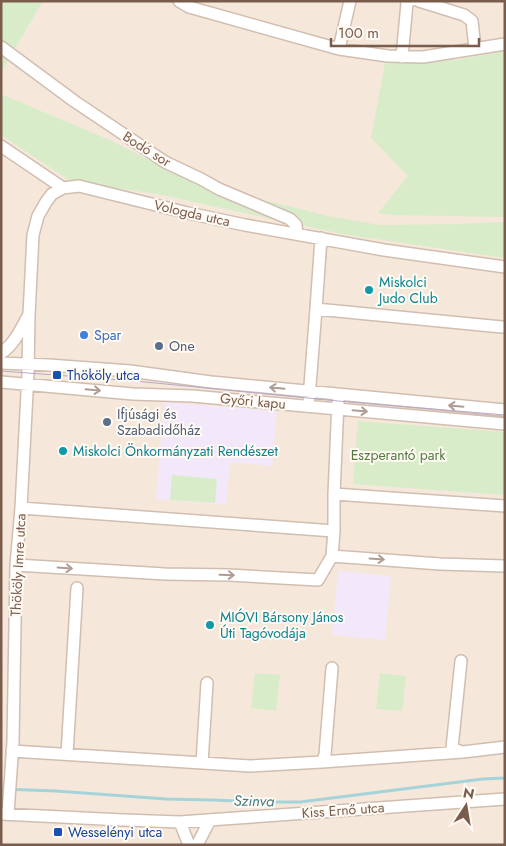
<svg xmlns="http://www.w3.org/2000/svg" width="506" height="846" font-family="Jost,sans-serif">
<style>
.residential{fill:#f5e8da}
.education{fill:#f3e8fa}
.green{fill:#d8ecc9}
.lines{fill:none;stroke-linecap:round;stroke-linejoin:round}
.stream{stroke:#a5d3da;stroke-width:3}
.minor-casing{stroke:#d1beb0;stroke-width:14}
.minor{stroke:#fff;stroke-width:11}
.tram{stroke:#b9a8c9;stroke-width:1}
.oneway{stroke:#af9d94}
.culture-dot{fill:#0f9aa8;stroke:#fffaf3;stroke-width:2}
.shop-dot{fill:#3f7fe0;stroke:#fffaf3;stroke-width:2}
.service-dot{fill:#5c6f8a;stroke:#fffaf3;stroke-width:2}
.transit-dot{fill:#1a4fb4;stroke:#fffaf3;stroke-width:2}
.labels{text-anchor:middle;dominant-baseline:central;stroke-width:4;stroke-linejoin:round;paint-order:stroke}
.street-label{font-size:14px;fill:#7a5c4d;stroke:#fffaf3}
.culture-label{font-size:14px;fill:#0d838f;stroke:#fffaf3;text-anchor:start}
.shop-label{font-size:14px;fill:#366cbe;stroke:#fffaf3;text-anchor:start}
.service-label{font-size:14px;fill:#4e5e75;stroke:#fffaf3;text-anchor:start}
.transit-label{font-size:14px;fill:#164399;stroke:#fffaf3;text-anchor:start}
.park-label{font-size:14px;fill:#537a41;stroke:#fffaf3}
.water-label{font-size:15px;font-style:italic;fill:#437c86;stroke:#fffaf3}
</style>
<rect width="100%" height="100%" fill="#fdf6ec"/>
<path class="residential" d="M43 1H505V845H1V73Z"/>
<path class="education" d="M164 402 277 411 272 466 230 462 226 505 156 499Z
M338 571 391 576 385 640 332 635Z"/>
<path class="green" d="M1 1H43L1 73Z
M505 51V217L392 215 378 213 408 176 371 138 385 63 456 60Z
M1 94 112 141 192 182 328 216 380 225 455 224 505 222V258L342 234 157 194 72 182 1 135Z
M358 421 505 432V495L353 484Z
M172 475 217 479 215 503 170 500Z
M255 673 280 675 276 711 251 708Z
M380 673 406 676 402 711 376 709Z"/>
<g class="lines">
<path class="stream" d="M1 789 56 791 166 799 213 800 263 802H300L483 779 505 778"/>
<defs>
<path id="minor" d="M179 1 189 7 339 49 388 56 423 57 505 44
M419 1 464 15 472 21 475 48
M1 47 74 101 165 162 201 179 219 189 290 219 296 225 297 234
M339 49 350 1
M402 57 407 3 410 1
M1 146 63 188
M316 309 321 238
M1 353C14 345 21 329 28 316
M1 363 49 365 130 371 211 382 505 410
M1 382 133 394 192 396 505 424
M309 398 316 309 502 327
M334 494 338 401
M21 508 334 531V494L505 506
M332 556 334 531
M16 565 165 574 229 575 318 580 332 556 440 564 505 566
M461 661 452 748 462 752
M12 751 250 766 322 762 463 752 505 747
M67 754 77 588
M322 762 325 755 332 668
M202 763 207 683
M1 814 123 820 180 822 505 799
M8 814 13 742 16 565 21 508 28 373 29 315 33 235 38 216 46 202 52 194 63 188 79 186 188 213 245 225 384 250 505 267
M180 822 189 845
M197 845 210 820"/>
</defs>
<use href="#minor" class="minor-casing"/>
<use href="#minor" class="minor"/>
<path class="tram" d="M1 371 135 381 338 401 505 415"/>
</g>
<defs><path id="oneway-shaft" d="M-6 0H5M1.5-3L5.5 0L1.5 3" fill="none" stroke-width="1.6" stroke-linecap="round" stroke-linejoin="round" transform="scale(1.25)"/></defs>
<g class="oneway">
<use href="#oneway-shaft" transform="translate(277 388) rotate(-174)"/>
<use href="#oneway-shaft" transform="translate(93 390) rotate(5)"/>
<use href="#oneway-shaft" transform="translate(456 406) rotate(-175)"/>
<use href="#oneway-shaft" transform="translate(360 411) rotate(5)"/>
<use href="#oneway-shaft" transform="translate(377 559) rotate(4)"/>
<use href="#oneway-shaft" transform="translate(65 568) rotate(4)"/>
<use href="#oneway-shaft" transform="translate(227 575) rotate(2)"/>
</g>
<g class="culture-dot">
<circle cx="369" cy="290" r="5"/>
<circle cx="63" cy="451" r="5"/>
<circle cx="210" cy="625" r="5"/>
</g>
<circle class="shop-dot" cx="84" cy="335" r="5"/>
<g class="service-dot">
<circle cx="159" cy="346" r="5"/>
<circle cx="107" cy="422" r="5"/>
</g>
<g class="transit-dot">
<rect x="52" y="370" width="10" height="10" rx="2.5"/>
<rect x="53" y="827" width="10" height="10" rx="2.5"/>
</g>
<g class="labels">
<g class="street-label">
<text transform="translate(147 149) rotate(32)">Bodó sor</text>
<text transform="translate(192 213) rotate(13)">Vologda utca</text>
<text transform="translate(253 401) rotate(5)">Győri kapu</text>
<text transform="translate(18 565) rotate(-87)">Thököly Imre utca</text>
<text transform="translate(343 810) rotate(-4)">Kiss Ernő utca</text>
</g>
<g class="culture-label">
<text x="379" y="282">Miskolci<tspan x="379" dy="16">Judo Club</tspan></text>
<text x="73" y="451">Miskolci Önkormányzati Rendészet</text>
<text x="220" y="617">MIÓVI Bársony János<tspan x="220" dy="16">Úti Tagóvodája</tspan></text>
</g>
<g class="shop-label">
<text x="94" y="335">Spar</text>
</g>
<g class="service-label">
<text x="169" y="346">One</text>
<text x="117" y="414">Ifjúsági és<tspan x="117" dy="16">Szabadidőház</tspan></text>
</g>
<g class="transit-label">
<text x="67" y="375">Thököly utca</text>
<text x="68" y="832">Wesselényi utca</text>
</g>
<g class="park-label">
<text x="398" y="455">Eszperantó park</text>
</g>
<g class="water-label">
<text transform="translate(254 801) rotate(1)">Szinva</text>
</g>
</g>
<rect width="506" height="846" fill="none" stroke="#7a5c4d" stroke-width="5"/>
<g transform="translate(466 806) rotate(12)" stroke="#fffaf3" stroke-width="4" paint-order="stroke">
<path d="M0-4L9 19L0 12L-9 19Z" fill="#7a5c4d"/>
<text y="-8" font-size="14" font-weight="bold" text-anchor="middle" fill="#7a5c4d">N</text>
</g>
<path d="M331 38v8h148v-8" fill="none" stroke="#7a5c4d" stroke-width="2.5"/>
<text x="338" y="38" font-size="15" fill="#7a5c4d" stroke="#fffaf3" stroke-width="4" paint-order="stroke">100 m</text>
</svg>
